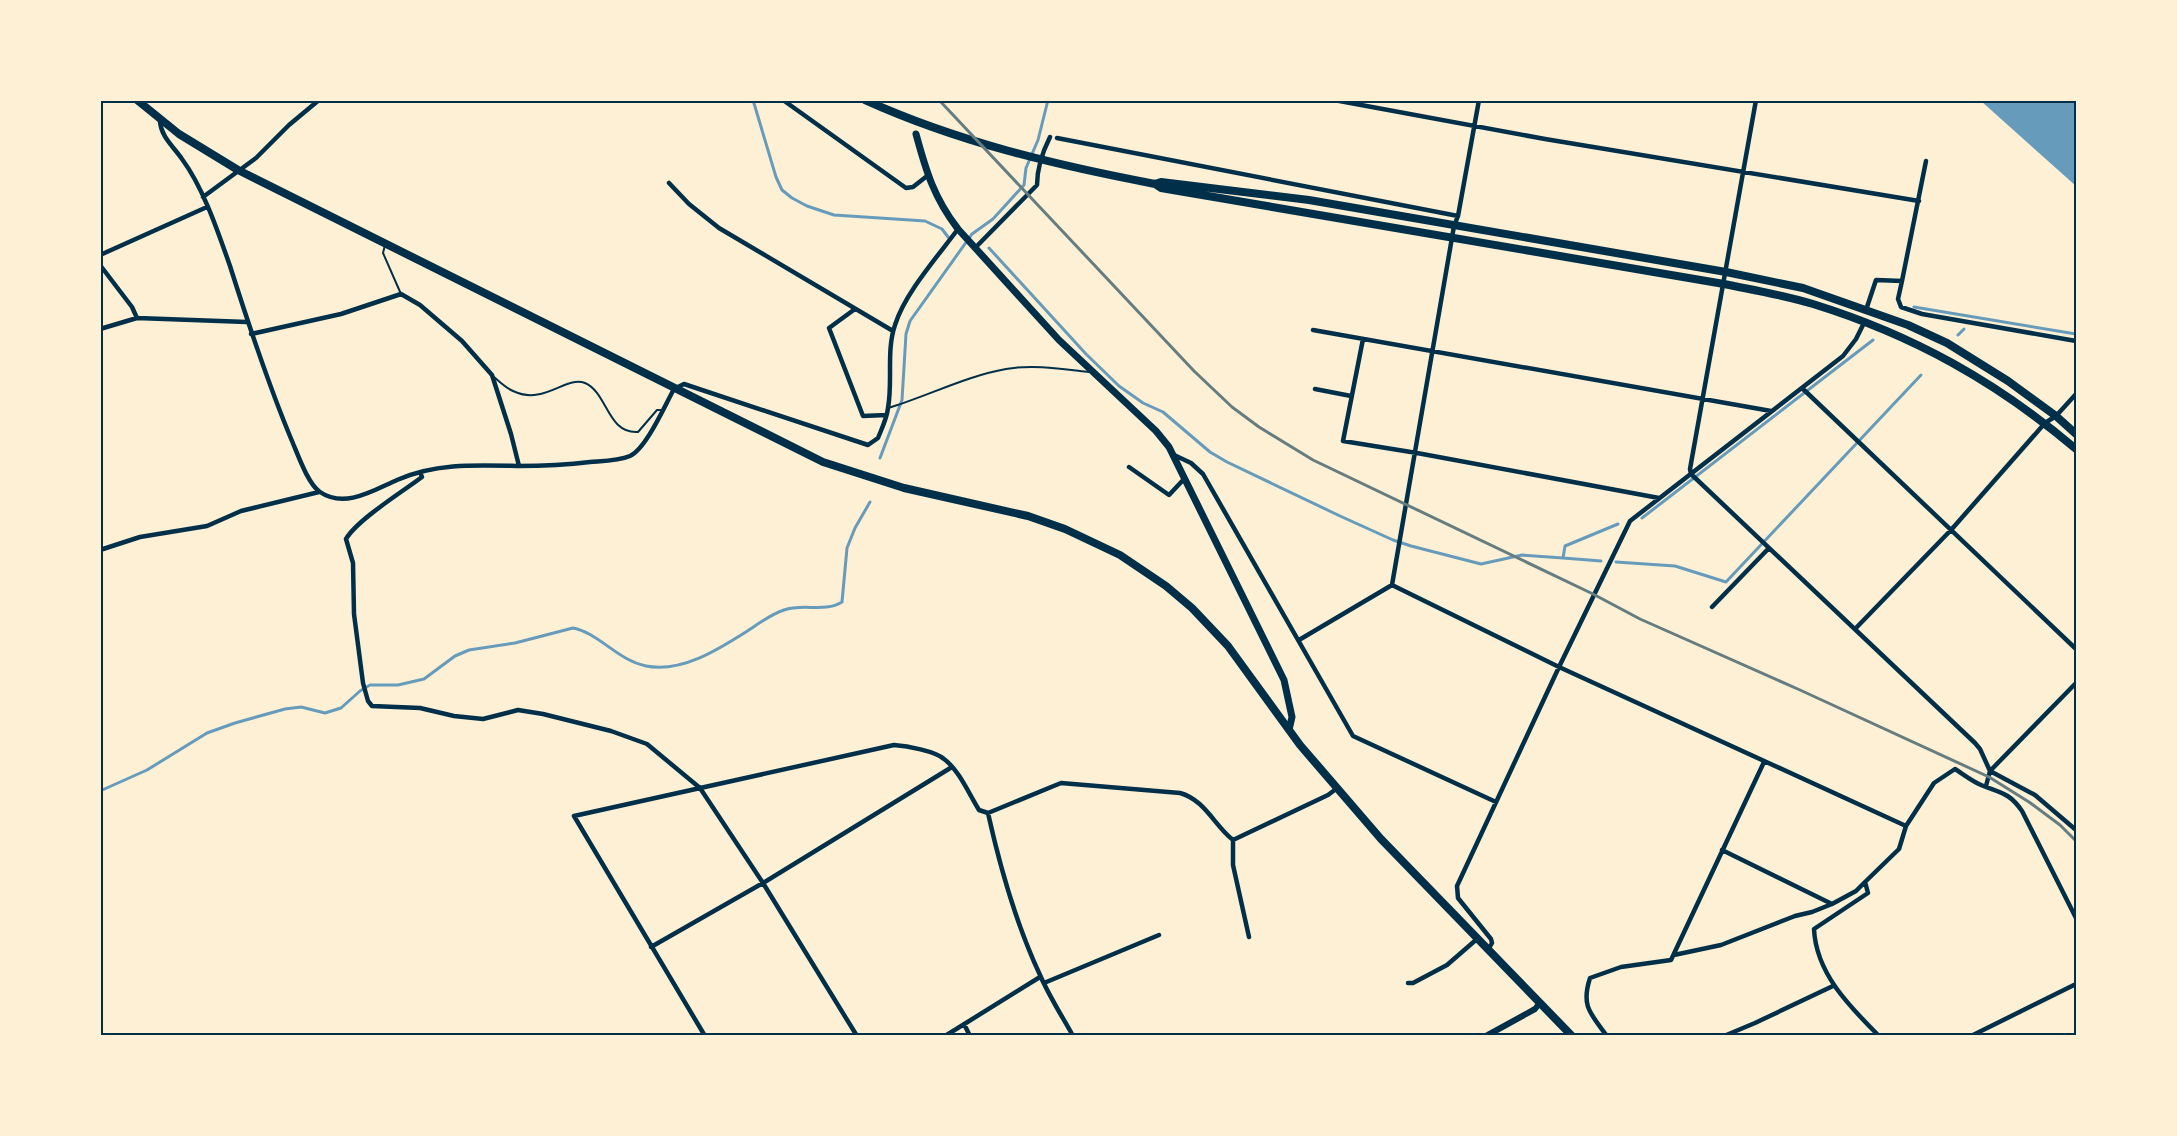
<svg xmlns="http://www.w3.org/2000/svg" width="2177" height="1136" font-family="'IBM Plex Sans',sans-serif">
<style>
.water{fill:#669bbc}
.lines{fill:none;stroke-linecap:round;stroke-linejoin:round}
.stream{stroke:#669bbc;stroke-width:3}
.service{stroke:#003049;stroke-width:2}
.minor{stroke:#003049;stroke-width:4.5}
.tertiary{stroke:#003049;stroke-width:6}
.secondary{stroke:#003049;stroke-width:7}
.trunk{stroke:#003049;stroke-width:8}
.rail{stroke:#657d81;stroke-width:3}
.neatline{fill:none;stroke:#003049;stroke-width:2}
</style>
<rect width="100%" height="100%" fill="#fdf0d5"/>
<path class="water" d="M1981 101H2076V186Z"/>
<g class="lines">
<path class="stream" d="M753 100 776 177 782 190 792 198 807 206 834 215 925 221 942 229 948 237
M989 248 1086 354 1119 386 1143 403 1163 412 1210 452 1227 462 1340 516 1393 540 1411 546 1481 564 1522 555 1563 558 1565 546 1618 524
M1914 307 2076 334
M1958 335 1964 329
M880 458 902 400 906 334 910 321 972 234 993 219 1024 185 1026 168 1038 140 1048 100
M1642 518 1873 340
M1563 558 1601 561
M1616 562 1675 566 1726 582 1921 375
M100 791 147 770 207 733 235 723 285 709 301 707 325 713 341 708 360 691 370 685H398L424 679 455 656 469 650 515 643 573 628C599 633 617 660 646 666 684 673 722 647 752 628 762 621 772 614 784 610 804 603 824 613 842 602L847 548 855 528 870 502"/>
<path class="service" d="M385 245 383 253 401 294
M494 377C500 382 506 388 513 391 544 406 566 375 585 383 608 393 607 434 638 432L657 410H662
M888 408C928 396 966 376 1006 369 1033 364 1063 369 1089 372"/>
<path class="minor" d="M783 100 906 188 913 187 927 176
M1334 100 1545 139 1919 201
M1756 100 1690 469 1691 474 1975 743 1980 749 1990 771 2035 795 2076 830
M160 121C161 137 173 146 182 159 204 189 218 232 230 266 249 326 268 384 292 441 298 455 308 484 320 492 345 509 374 490 397 480 435 463 476 465 517 466 541 466 566 465 590 462 602 461 618 461 630 456 646 449 665 405 674 389L684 384 868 445 878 438C882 428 887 418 888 408 893 381 886 351 895 325 905 293 938 256 958 229
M1057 138 1458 216
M669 183 689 204 719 228 893 331
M203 197 256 158 289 125 319 100
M975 248 1037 185C1037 167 1042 153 1050 137
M100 255 207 207
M100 265 132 307 137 318
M1902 281 1926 161
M855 309 829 328 863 416 886 415
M1866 310 1876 280 1902 281 1898 299 1901 307 1922 314 2076 341
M100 329 137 318 247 322
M1313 330 1771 411
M251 334 341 314 401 294 420 305 462 341 492 375 511 434 519 466
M1363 339 1343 441 1417 453 1659 498
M1802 388 2076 649
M1315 389 1351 396
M1174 455 1191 463 1203 474 1353 736 1496 802
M1129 467 1169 495 1185 478
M420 472 422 477C402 492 357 520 346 539L353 563 354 614 363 683 368 701 372 706 420 708 454 716 483 719 518 710 543 714 611 731 647 744 700 788 763 883 857 1036
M100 550 140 537 207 526 241 511 319 492
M1392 585 1454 226 1458 216 1479 100
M1712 607 1769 548
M1855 629 1951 530 2045 423 2056 416 2076 394
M1299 640 1392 585 1559 667 1906 826 1934 783 1955 769C1963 774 1972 781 1981 785 2000 793 2009 792 2022 811L2076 918
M1986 786 1990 771 2076 683
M988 813C1000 867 1016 924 1040 975 1049 996 1062 1016 1073 1036
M1233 840V865L1249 937
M1722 850 1832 904 1856 891 1865 882
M651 947 763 883 952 767
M1488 950 1492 943 1491 939 1458 898 1457 886 1559 667 1630 521 1843 356 1856 339 1865 321
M1674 955 1721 945 1795 916 1812 912 1832 904
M1044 983 1159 935
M1408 983H1413L1447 965 1477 939
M964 1024 970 1036
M100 1035 101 1036
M705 1036 574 816 894 745C907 746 935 751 944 759 959 770 969 794 979 810L988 813 1061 783 1180 793C1205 800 1214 825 1233 840L1328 795 1336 789
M945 1036 1040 977
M1607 1036C1590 1013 1581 1006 1590 978L1621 967 1671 960 1764 762
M1724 1036 1755 1023 1833 986
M1879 1036C1849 1006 1816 973 1814 929L1868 893 1865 882 1899 849 1906 826
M1971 1036 2076 984"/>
<path class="tertiary" d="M1486 1036 1535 1009 1539 1004"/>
<path class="secondary" d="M916 134C926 171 934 198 958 229L1059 340 1156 431 1169 447 1284 680 1292 717 1289 730"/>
<path class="trunk" d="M137 100 179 134 238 170 823 462 904 488 1028 516 1065 529 1120 555 1166 586 1192 608 1228 646 1300 745 1381 839 1572 1036
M865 100C958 142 1055 165 1155 184L1161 182 1309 200 1726 272 1803 288 1908 325 1947 343 2008 381 2056 416 2076 434
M1155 184 1161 188 1724 284C1753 290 1784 295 1813 304 1913 335 1997 382 2076 449"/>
<path class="rail" d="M939 100 1194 371 1232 407 1259 427 1313 460 1593 594 1640 619 1800 690 1989 777 2029 802 2060 825 2076 841"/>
</g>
<rect width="2177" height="1136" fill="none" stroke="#fdf0d5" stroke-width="204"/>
<rect x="102" y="102" width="1973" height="932" class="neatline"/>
</svg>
